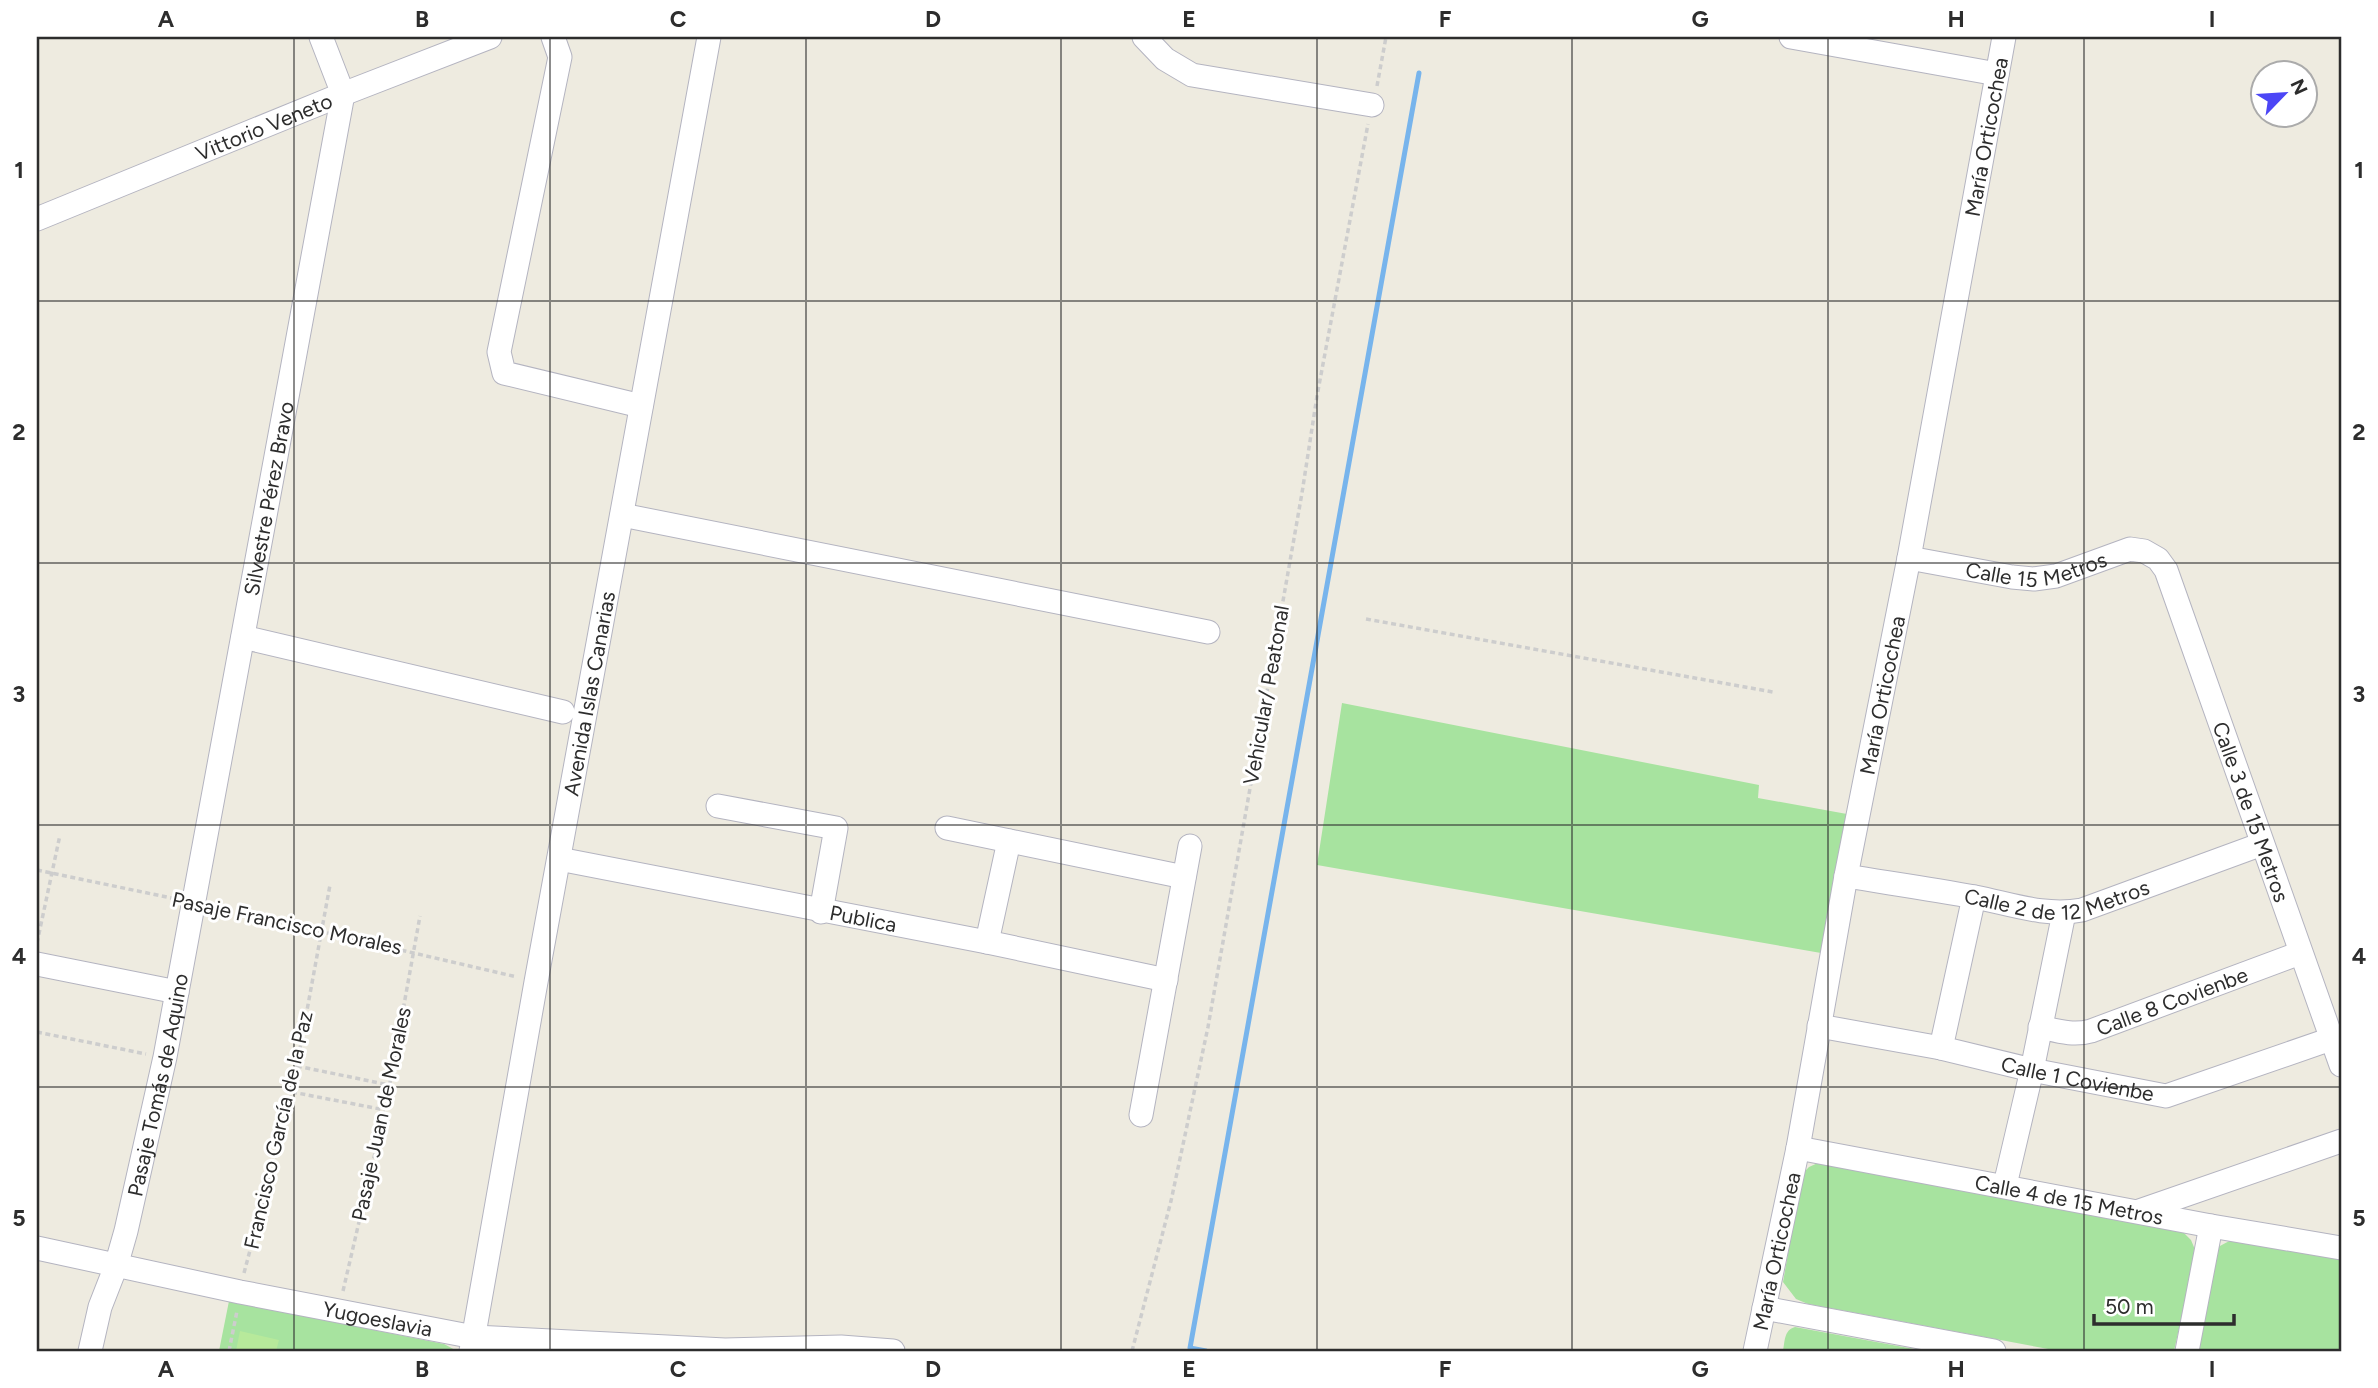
<svg xmlns="http://www.w3.org/2000/svg" width="2378" height="1388" font-family="Figtree,sans-serif">
<style>
.green{fill:#a7e39f}
.pitch{fill:#b7e99b}
.lines{fill:none;stroke-linecap:round;stroke-linejoin:round}
.stream{stroke:#77b4ec;stroke-width:5}
.minor-casing{stroke:#b4b4c0;stroke-width:25}
.path{stroke:#cdcdcd;stroke-width:3.5;stroke-dasharray:5 3.5;stroke-linecap:butt}
.minor{stroke:#fff;stroke-width:23}
.grid{fill:none;stroke:#2d2d2d;stroke-width:2;stroke-opacity:0.55}
.labels{text-anchor:middle;dominant-baseline:central;stroke-width:6;stroke-linejoin:round;paint-order:stroke}
.street-label{font-size:21px;fill:#2d2d2d;stroke:#fff}
.neatline{fill:none;stroke:#2d2d2d;stroke-width:2.5}
.grid-label{font-size:23px;text-anchor:middle;font-weight:bold;fill:#2d2d2d}
</style>
<rect width="100%" height="100%" fill="#eeebe0"/>
<path class="green" d="M1342 703 1759 785 1758 798 1847 814 1821 953 1317 865Z
M1820 1162 2178 1227 2191 1240 2196 1252 2174 1351H2059L1808 1304 1796 1299 1783 1282 1802 1174 1809 1167Z
M2233 1239 2341 1259V1351H2195L2218 1247Z
M229 1301 444 1344 457 1351H219Z
M1795 1327 1925 1351H1783C1785 1341 1784 1330 1795 1327Z"/>
<path class="pitch" d="M240 1331 279 1340 276 1351H236Z"/>
<g class="lines">
<path class="stream" d="M1206 1351 1190 1348 1419 73"/>
<defs>
<g id="minor">
<path d="M553 37 560 57 499 352 504 373 641 406"/>
<path d="M1144 37 1165 59 1192 75 1372 105"/>
<path d="M1791 37 1997 74"/>
<path id="s1" d="M37 219 343 94 490 37"/>
<path d="M622 515 1208 632"/>
<path id="s2" d="M1909 558 2012 577 2034 579 2056 576 2130 549 2144 551 2158 559 2166 570 2341 1065"/>
<path d="M243 637 563 712"/>
<path d="M718 806 836 828 821 912"/>
<path d="M947 828 1184 877"/>
<path id="s3" d="M559 859 987 942 1166 980"/>
<path id="s4" d="M1846 876C1889 883 1932 889 1975 897 2011 904 2045 917 2082 910L2262 844"/>
<path d="M987 942 1009 841"/>
<path d="M37 964 177 992"/>
<path id="s5" d="M1819 1026 1941 1048 2032 1070 2166 1096 2331 1039"/>
<path id="s6" d="M2040 1027C2058 1031 2073 1036 2091 1031L2300 953"/>
<path d="M1941 1048 1974 897"/>
<path d="M1141 1115 1190 846"/>
<path id="s7" d="M1798 1148 2211 1226 2341 1248"/>
<path d="M2005 1185 2032 1070 2064 913"/>
<path d="M2139 1211 2341 1141"/>
<path id="s8" d="M37 1248 240 1292 474 1337 725 1350 841 1347 893 1351"/>
<path d="M1764 1308 1994 1351"/>
<path id="s9" d="M90 1351 100 1307 116 1266 126 1231 165 1057 343 94 321 37"/>
<path id="s10" d="M471 1351 536 982 709 37"/>
<path id="s11" d="M1755 1351 1798 1148 1846 876 1909 558 2004 37"/>
<path d="M2187 1351 2211 1226"/>
</g>
</defs>
<use href="#minor" class="minor-casing"/>
<path class="path" d="M1377 86 1386 37
M1366 619 1773 692
M37 870 176 899
M211 906 517 977
M37 943 60 835
M37 1032 146 1054
M297 1066 389 1085
M292 1092 385 1110
M244 1273 292 1092 330 885
M343 1291 385 1110 420 916
M229 1351 237 1311
M1132 1351 1171 1201 1208 1027 1302 493 1317 396 1368 124"/>
<use href="#minor" class="minor"/>
</g>
<path class="grid" d="M294 37V1351M550 37V1351M806 37V1351M1061 37V1351M1317 37V1351M1572 37V1351M1828 37V1351M2084 37V1351M37 301H2341M37 563H2341M37 825H2341M37 1087H2341"/>
<g class="labels">
<g class="street-label">
<text stroke="none"><textPath href="#s1" startOffset="245">Vittorio Veneto</textPath></text>
<text stroke="none"><textPath href="#s11" startOffset="1236">María Orticochea</textPath></text>
<text stroke="none"><textPath href="#s9" startOffset="872">Silvestre Pérez Bravo</textPath></text>
<text stroke="none"><textPath href="#s2" startOffset="130">Calle 15 Metros</textPath></text>
<text stroke="none"><textPath href="#s10" startOffset="668">Avenida Islas Canarias</textPath></text>
<text stroke="none"><textPath href="#s11" startOffset="668">María Orticochea</textPath></text>
<text transform="translate(1266 695) rotate(-80)">Vehicular/ Peatonal</text>
<text stroke="none"><textPath href="#s2" startOffset="528">Calle 3 de 15 Metros</textPath></text>
<text stroke="none"><textPath href="#s4" startOffset="215">Calle 2 de 12 Metros</textPath></text>
<text stroke="none"><textPath href="#s3" startOffset="310">Publica</textPath></text>
<text transform="translate(287 923) rotate(12)">Pasaje Francisco Morales</text>
<text stroke="none"><textPath href="#s6" startOffset="138">Calle 8 Covienbe</textPath></text>
<text stroke="none"><textPath href="#s5" startOffset="264">Calle 1 Covienbe</textPath></text>
<text stroke="none"><textPath href="#s9" startOffset="275">Pasaje Tomás de Aquino</textPath></text>
<text transform="translate(381 1114) rotate(-78)">Pasaje Juan de Morales</text>
<text transform="translate(278 1130) rotate(-77)">Francisco García de la Paz</text>
<text stroke="none"><textPath href="#s7" startOffset="276">Calle 4 de 15 Metros</textPath></text>
<text stroke="none"><textPath href="#s11" startOffset="102">María Orticochea</textPath></text>
<text stroke="none"><textPath href="#s8" startOffset="348">Yugoeslavia</textPath></text>
</g>
</g>
<rect width="2378" height="1388" fill="none" stroke="#ffffff" stroke-width="77"/>
<g transform="translate(2284 94) rotate(65)"><circle r="33" fill="#ffffff" stroke="#ababab" stroke-width="2"/>
<path d="M0-5L12 26L0 18L-12 26Z" fill="#4c46f6"/>
<text y="-10" font-size="19" font-weight="bold" text-anchor="middle" fill="#2d2d2d">N</text>
</g>
<path d="M2094 1314v10h140v-10" fill="none" stroke="#2d2d2d" stroke-width="3.5"/>
<text x="2105" y="1314" font-size="21" fill="#2d2d2d" stroke="#ffffff" stroke-width="5" paint-order="stroke">50 m</text>
<rect x="38" y="38" width="2302" height="1312" class="neatline"/>
<g class="grid-label">
<text x="166" y="27">A</text>
<text x="422" y="27">B</text>
<text x="678" y="27">C</text>
<text x="933" y="27">D</text>
<text x="1189" y="27">E</text>
<text x="1445" y="27">F</text>
<text x="1700" y="27">G</text>
<text x="1956" y="27">H</text>
<text x="2212" y="27">I</text>
<text x="19" y="178">1</text>
<text x="2359" y="178">1</text>
<text x="19" y="440">2</text>
<text x="2359" y="440">2</text>
<text x="19" y="702">3</text>
<text x="2359" y="702">3</text>
<text x="19" y="964">4</text>
<text x="2359" y="964">4</text>
<text x="19" y="1226">5</text>
<text x="2359" y="1226">5</text>
<text x="166" y="1377">A</text>
<text x="422" y="1377">B</text>
<text x="678" y="1377">C</text>
<text x="933" y="1377">D</text>
<text x="1189" y="1377">E</text>
<text x="1445" y="1377">F</text>
<text x="1700" y="1377">G</text>
<text x="1956" y="1377">H</text>
<text x="2212" y="1377">I</text>
</g>
</svg>
